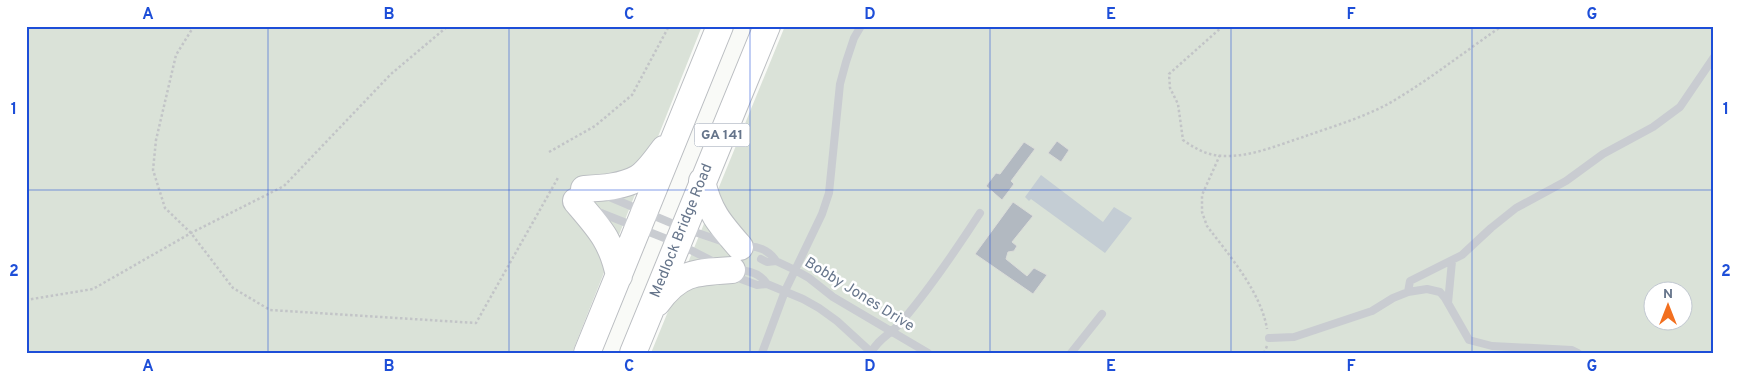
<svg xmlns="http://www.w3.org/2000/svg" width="1740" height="379" font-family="Overpass,sans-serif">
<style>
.green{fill:#dae2d8;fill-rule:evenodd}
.water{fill:#c4cdd4}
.building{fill:#b2b9c1;stroke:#dbdcd9}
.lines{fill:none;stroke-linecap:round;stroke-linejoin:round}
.highway-casing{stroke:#bbbec2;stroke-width:28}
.path{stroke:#c2c4c7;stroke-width:2.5;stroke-dasharray:2.5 2.5;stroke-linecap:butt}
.lane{stroke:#c9ccd1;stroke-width:8}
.highway{stroke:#fff;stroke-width:26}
.grid{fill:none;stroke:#1d4ed8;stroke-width:1;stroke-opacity:0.55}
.labels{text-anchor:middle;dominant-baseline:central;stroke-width:5;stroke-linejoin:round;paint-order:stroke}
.shield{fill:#fff;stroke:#949eae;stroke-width:1}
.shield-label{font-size:14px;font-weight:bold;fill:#66758b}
.street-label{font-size:15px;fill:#66758b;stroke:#fff}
.neatline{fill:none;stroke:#1d4ed8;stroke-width:2}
.grid-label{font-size:16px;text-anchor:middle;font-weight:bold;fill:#1d4ed8}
</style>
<rect width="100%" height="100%" fill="#f9faf7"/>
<path class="green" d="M26 26H702L572 353H26Z
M785 26H1714V353H651ZM1652 292H1682V322H1652Z"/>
<path class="water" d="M1041 175 1103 222 1114 207 1132 218 1105 253 1031 199 1029 201 1025 197Z"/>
<path class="building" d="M1057 141 1069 150 1061 162 1048 153Z
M1024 142 1035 149 1011 181 1014 184 1002 200 986 186 996 173 1000 174Z
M1013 202 1033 216 1012 242 1017 246 1014 251 1008 252 1006 259 1027 276 1034 268 1047 275 1033 294 975 254Z"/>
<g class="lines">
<defs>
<path id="highway" d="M702 181C709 212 720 224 740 247
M584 189C602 188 622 187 638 178 648 172 657 158 664 149
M576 201C599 228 612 241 619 276
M657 303C679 272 696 272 732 270
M587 353 720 26
M633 353 767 26"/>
</defs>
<use href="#highway" class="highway-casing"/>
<path class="path" d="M194 26 176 55 156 140 153 170 165 208 191 233 233 288 270 310 476 323 559 176
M1223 26 1169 74 1170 88 1178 104 1183 140C1193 147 1203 153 1214 155 1244 160 1275 146 1303 137 1331 127 1362 118 1388 104 1428 81 1464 52 1502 26
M549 152 595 126 632 95 669 26
M1220 155 1202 195V212L1207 226C1229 255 1261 292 1267 329
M26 300 93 289 191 233 284 186 391 74 448 26
M1264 353 1267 346"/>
<path class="lane" d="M607 196 683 228 724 242
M596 211 677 243 716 263
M744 247C757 245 769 250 776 261
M761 259 767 262 776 261 795 270 809 278 833 297 928 353
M736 270C748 270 760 273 767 284
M735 273 741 279 757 285 767 284 803 299 819 308 837 321 872 353
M1448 303 1452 261
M1269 338 1294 337 1372 311 1393 298 1408 292
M762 353 785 291 822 214 829 193 840 84 846 62 854 38 861 26
M871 353C878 338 893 333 903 320 931 287 956 250 980 213
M1071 353 1102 314
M1578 353 1572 350 1492 346 1469 340 1445 298 1440 292 1427 289 1408 292 1410 281 1462 255 1491 228 1516 208 1566 181 1603 154 1653 127 1680 107 1714 57"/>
<use href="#highway" class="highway"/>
</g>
<path class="grid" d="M268 26V353M509 26V353M750 26V353M990 26V353M1231 26V353M1472 26V353M26 190H1714"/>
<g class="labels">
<rect class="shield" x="694.5" y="123.5" width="55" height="23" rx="4"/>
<g class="shield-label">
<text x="722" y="135">GA 141</text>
</g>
<g class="street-label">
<text transform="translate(682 231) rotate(-68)">Medlock Bridge Road</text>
<text transform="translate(859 295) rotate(32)">Bobby Jones Drive</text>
</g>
</g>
<rect width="1740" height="379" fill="none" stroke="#ffffff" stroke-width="55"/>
<g transform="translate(1668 306)"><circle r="24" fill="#ffffff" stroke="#c2c8d1"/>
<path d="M0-4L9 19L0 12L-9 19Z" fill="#f26f1f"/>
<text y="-8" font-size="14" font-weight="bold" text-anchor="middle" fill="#66758b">N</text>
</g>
<rect x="28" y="28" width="1684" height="324" class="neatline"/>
<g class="grid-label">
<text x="148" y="19">A</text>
<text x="389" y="19">B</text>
<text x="629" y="19">C</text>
<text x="870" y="19">D</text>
<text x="1111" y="19">E</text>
<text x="1351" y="19">F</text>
<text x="1592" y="19">G</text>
<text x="14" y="114">1</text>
<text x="1726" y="114">1</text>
<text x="14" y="276">2</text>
<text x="1726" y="276">2</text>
<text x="148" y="371">A</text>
<text x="389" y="371">B</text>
<text x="629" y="371">C</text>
<text x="870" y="371">D</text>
<text x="1111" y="371">E</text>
<text x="1351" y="371">F</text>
<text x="1592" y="371">G</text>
</g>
</svg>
